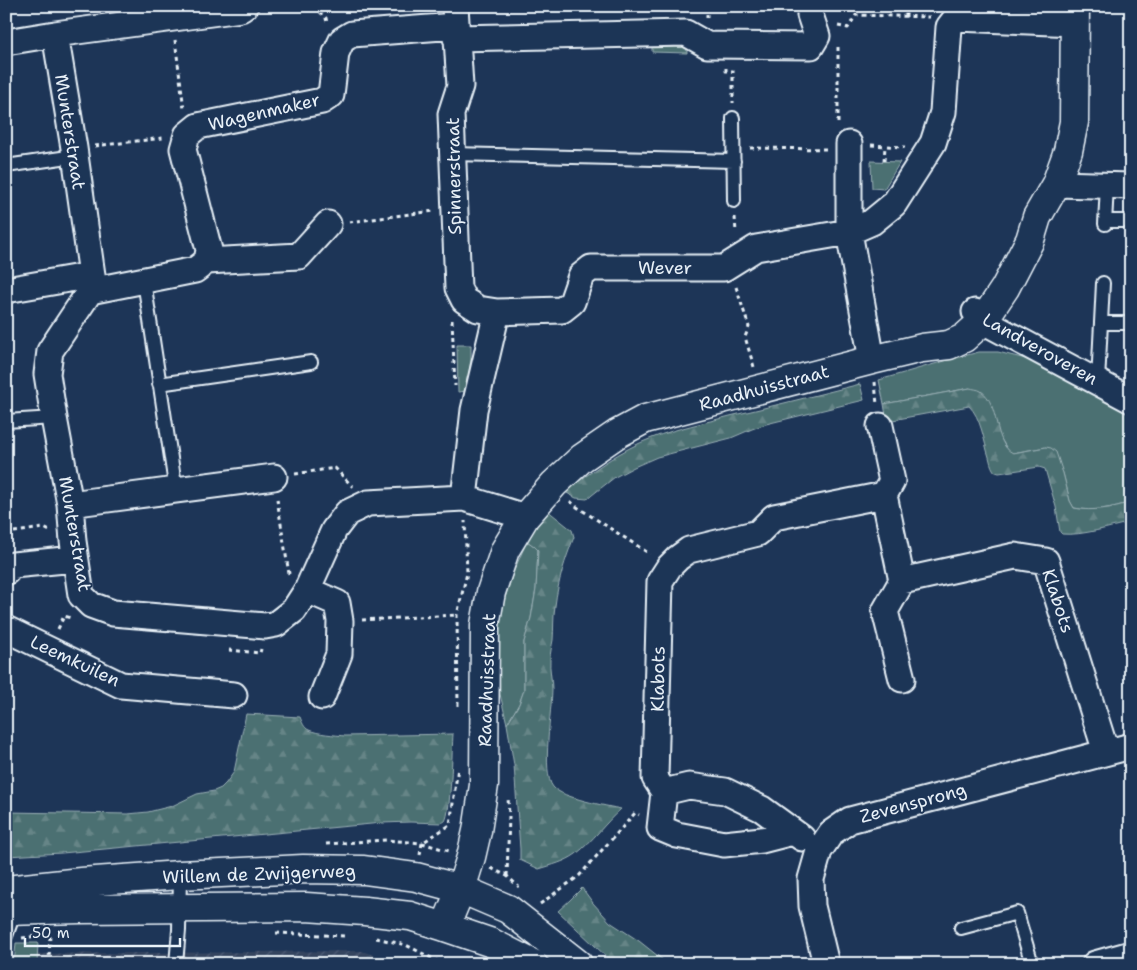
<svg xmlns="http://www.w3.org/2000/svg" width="1137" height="970" font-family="'Shantell Sans',sans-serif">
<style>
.industrial{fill:url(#industrial-furrows)}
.green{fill:#4c7072;stroke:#9ab0b5}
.forest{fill:url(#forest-firs);stroke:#9ab0b5}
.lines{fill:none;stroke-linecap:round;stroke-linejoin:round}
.lane-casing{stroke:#e8f1f8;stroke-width:16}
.street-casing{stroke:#e8f1f8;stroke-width:29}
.secondary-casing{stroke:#e8f1f8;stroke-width:31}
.path{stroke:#e8f1f8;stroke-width:3;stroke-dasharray:4 4;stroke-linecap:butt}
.lane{stroke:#1d3557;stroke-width:12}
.street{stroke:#1d3557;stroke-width:25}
.secondary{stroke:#1d3557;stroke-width:28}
.labels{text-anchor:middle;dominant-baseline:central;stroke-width:4;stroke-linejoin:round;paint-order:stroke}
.street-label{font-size:18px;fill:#e8f1f8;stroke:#1d3557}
</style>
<defs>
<pattern id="industrial-furrows" width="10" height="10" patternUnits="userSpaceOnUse" patternTransform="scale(1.25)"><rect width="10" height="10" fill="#34445f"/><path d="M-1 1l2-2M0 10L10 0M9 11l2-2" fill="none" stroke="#515f77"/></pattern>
<pattern id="forest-firs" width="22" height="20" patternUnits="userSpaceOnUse" patternTransform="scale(1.25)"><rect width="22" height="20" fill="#4c7072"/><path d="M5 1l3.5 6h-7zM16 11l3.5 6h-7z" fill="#668587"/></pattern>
</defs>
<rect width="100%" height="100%" fill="#1d3557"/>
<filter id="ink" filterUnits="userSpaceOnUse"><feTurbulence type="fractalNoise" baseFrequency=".02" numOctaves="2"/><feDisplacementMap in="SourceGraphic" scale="10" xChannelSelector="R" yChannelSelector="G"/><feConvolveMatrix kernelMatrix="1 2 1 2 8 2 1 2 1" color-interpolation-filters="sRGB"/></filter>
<g filter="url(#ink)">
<path class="industrial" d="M362 951 399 964H24L25 954Z"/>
<path class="green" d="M686 33 687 53 652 52V34Z
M871 161 900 162 884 189 872 188Z
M457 345H471V359L466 391 458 392Z
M979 352H998L1026 359 1055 370 1105 398 1131 415V502C1112 508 1093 512 1074 508L1070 501 1063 473 1046 447 1012 453 1009 452 970 388 884 404 879 380C912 371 945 360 979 352Z
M527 541 534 546 538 550 536 589 531 618 524 642V690L519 704 507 724 500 694 499 642 500 624 504 601 513 573Z
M16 943H38L37 964H14Z"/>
<path class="forest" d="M860 384 864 400 766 424 752 429 731 438 657 457 634 467 615 477 587 499 576 498 565 492C592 471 620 450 652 438 677 428 704 423 730 416 773 406 817 395 860 384Z
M970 388C973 389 978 389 981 391 1000 403 993 444 1013 453L1046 447 1051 448 1056 452 1063 473 1070 501 1074 508C1093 512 1112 508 1131 502V522C1110 527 1082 536 1062 534L1060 532 1056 507 1045 469 1039 467 999 473C996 472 994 472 993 469 991 466 990 461 989 457 984 442 981 417 969 406L887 421 884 404Z
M547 510 572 530 574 537C565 560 558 581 555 606 553 617 554 629 553 640 552 646 550 653 550 659 549 669 552 679 552 689 552 709 541 773 553 787 562 798 607 806 621 809 605 823 593 841 576 854 565 862 552 865 539 869L520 860V849L514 765 507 724 519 704 524 690V642L531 618 536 589 538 550 534 546 527 541 536 525Z
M246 714 300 717C302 722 304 728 309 730 317 734 336 735 345 736L453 734C452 748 451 813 445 821 444 822 443 822 441 823L410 822 382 823 62 853 6 856V812L128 814 148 812 172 806 197 794 214 791 221 788 226 783 234 772Z
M582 888 593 903 610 922 639 941 668 964H614L612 962 558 911 570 900Z"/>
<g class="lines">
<defs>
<path id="lane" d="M733 118 734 201
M453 154 734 161
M6 166 75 156
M1106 221H1124
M1105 224 1107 185
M144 281 176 491
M1101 323H1131
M1098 382 1103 283
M159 384 311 362
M6 421 54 418
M961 928 1017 913 1032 964
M6 936 15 911
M176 964 179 930 180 875"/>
<path id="street" d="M455 6 460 86 451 114 458 288 464 300 478 309 497 312 474 410 464 498
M55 34 74 148 92 275 90 291 50 351 47 374 54 418 70 504 73 541 81 595 91 605 113 613 265 626 276 624 294 610 307 590 334 530 347 513 368 503 464 498 525 517
M456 38 686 33 707 45 811 46 817 36 810 15V6
M6 42 55 34 241 9 245 6
M849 144V232L872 360
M1056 184 1131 186
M207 261 299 256 328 224
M6 290 92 275
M90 291 195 270 207 261 209 250 183 149 187 135 198 126 322 101 331 95 336 53 342 40 352 34 455 26
M497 312 562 310 572 302 581 276 591 268H724L756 248 849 232 872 222 894 204 933 143 943 112 949 27 956 18 1075 23
M975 312 983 321 1131 400
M880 426 892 481 884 495 902 581 885 611 902 679
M70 504 274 477
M6 572 13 565 75 559
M902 581 1015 556 1046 561 1106 752
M307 590 337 603 340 621 339 654 322 697
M6 629 121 685 234 695
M664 792 689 786 725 791 762 809 802 838
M793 832 762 840 724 844 677 835 660 828 664 792 655 778 660 581 669 567 678 558 689 550 758 533 774 517 884 495
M826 964 812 906 811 879 819 851 831 833 850 820 1131 746
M1095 964 1131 954"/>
<path id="secondary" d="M6 890 81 882 180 875 303 869 364 870 416 877 461 889 508 909 578 964
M6 911 80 909 306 907 365 911 410 916 445 927 492 943 533 964
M445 927 461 889 471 857 477 831 484 785 485 625 491 592 505 550 525 517 554 484 582 458 617 434 645 419 872 360 922 348 949 345 964 338 983 321 1005 288 1030 240 1037 217 1056 184 1068 151 1074 122 1075 6"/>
</defs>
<use href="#lane" class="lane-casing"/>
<use href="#street" class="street-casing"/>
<use href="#secondary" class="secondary-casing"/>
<path class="path" d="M314 6 326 18 327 23
M906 17V6
M707 18V6
M838 26 848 28 856 15 930 17
M175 40 184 109
M838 47V125
M726 68V71H733V103
M871 145 905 147
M95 146 163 138
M750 148 828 149
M884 161 885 146
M735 217 736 233
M349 222 434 211
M736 287 749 327 745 337 754 367
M452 320 455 386
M875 382 877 405
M295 474 335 468 353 487
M277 499 289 574
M570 501 577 507 650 554
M6 533 44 528 50 531
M362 620 457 615
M58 629 64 616 71 618
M229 650 260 653 261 649
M458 706 457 615 467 573 465 521
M326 844 386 840 422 843 449 851
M420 855 422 843 450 825 458 767
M491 868 507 876 519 887
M507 876 509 816 508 797
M540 904 579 876 635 813 639 815
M276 933 345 936
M22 938 38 936
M376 938 406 945 443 964
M49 964 50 932"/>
<use href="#lane" class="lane"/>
<use href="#street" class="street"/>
<use href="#secondary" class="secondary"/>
</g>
</g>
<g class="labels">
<g class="street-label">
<text transform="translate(264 112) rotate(-13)">Wagenmaker</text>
<text transform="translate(70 132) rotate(81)">Munterstraat</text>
<text transform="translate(454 176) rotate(-91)">Spinnerstraat</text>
<text x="665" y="268">Wever</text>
<text transform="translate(1040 349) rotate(29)">Landveroveren</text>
<text transform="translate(764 388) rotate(-15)">Raadhuisstraat</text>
<text transform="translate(75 534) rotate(80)">Munterstraat</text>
<text transform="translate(1058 601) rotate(72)">Klabots</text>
<text transform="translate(75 661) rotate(25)">Leemkuilen</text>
<text transform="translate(658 679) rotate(-89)">Klabots</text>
<text transform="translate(487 680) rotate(-88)">Raadhuisstraat</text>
<text transform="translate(913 803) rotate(-15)">Zevensprong</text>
<text transform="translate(259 874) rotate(-2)">Willem de Zwijgerweg</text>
</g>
</g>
<rect width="1137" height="970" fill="none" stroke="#1d3557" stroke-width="25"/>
<rect x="12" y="12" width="1112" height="945" fill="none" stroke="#e8f1f8" stroke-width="2" filter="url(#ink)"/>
<path d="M25 938v8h155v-8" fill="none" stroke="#e8f1f8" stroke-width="2.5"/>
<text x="32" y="938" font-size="15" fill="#e8f1f8" stroke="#1d3557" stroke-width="4" paint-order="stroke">50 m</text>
</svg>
